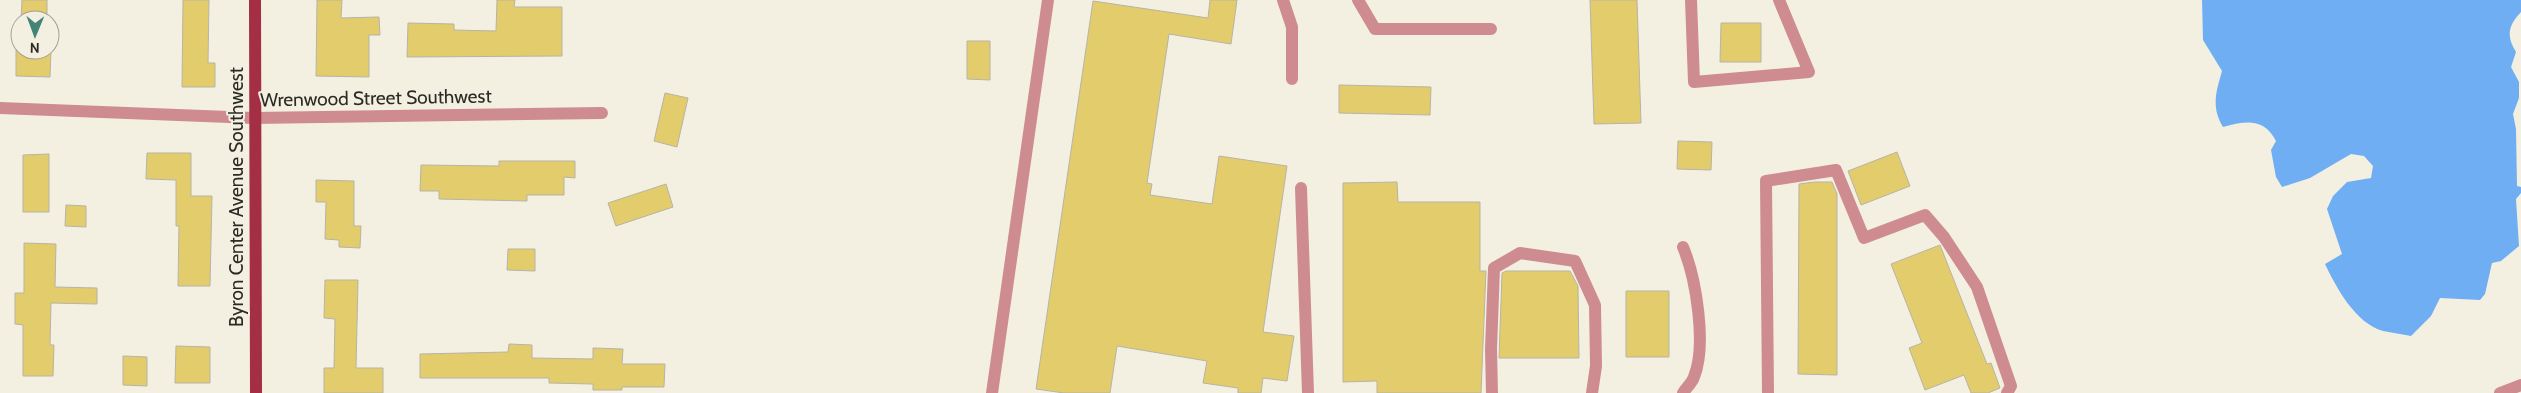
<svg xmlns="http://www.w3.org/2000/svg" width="2521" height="393" font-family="Cabin,sans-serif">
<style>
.water{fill:#6faef3}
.building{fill:#e2cc6c;stroke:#b7b4a6}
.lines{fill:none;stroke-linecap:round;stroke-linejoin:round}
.minor{stroke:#ce8c91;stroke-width:12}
.major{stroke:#a42e44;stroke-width:12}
.labels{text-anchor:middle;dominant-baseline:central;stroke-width:4;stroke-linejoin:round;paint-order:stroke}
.street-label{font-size:19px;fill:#2b2a25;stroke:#f3f0e2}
</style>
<rect width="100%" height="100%" fill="#f3f0e2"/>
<path class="water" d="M2202 0H2521V12C2508 26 2506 36 2516 52L2511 67 2519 82V98L2513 114 2516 129 2517 186 2521 187V193L2516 199 2519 246 2501 261 2492 263 2485 294 2480 300 2440 298 2431 316 2411 336C2402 334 2392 333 2383 331 2355 323 2336 287 2325 264L2342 254 2327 209 2333 196 2347 182 2371 178 2373 166 2364 156 2351 154 2310 178 2282 187 2276 177 2271 150 2276 141C2264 117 2245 121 2223 127 2211 107 2216 92 2222 71L2203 40Z"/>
<path class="building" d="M22 0H47V20H21Z
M183 0H209L208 63H215V87H182Z
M317 0H342L341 18 379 17 380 35H369V77L316 76Z
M497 0H515L514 7H562V56L407 57 408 23 454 24V30L496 31Z
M1210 0H1237L1231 44 1169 34 1147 183 1152 184 1150 195 1212 204 1219 156 1287 166 1263 332 1294 336 1287 381 1263 378 1261 393H1238V388L1203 383 1207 361 1117 346 1110 393H1064L1036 389 1093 1 1208 18Z
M1590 0H1637L1641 123 1594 124Z
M1721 23H1761V62H1720Z
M967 41H990V80L967 79Z
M16 50H51L50 77 16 76Z
M1339 85 1431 87 1430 115 1339 113Z
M665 93 688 98 677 147 654 141Z
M1678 141 1712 142 1711 170 1677 169Z
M1897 152 1910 186 1861 205 1848 171Z
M147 153H191V196H212L210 286H178L179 226H176V180L146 179Z
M49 154V212H23V155Z
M499 161H575V178L564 177V195H527V201L439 199V191H420L421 165 499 166Z
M316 180 354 181V226H361L360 248 339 247V240L325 239 326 202H316Z
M1397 182 1398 202H1480V271H1486L1481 393H1377V381L1343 382V183Z
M1814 182H1832L1837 194V375L1798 374 1799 184Z
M666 184 673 207 616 226 608 203Z
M66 205 86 206V227L65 226Z
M24 243 56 244 55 287 97 288V304L51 303 50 345H54L53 376H23V325L15 324V293H24Z
M1940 245 1987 364 1991 363 2000 388 1988 393H1971L1964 375 1925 390 1909 348 1922 343 1891 264Z
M508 249H535V271L507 270Z
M1506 271H1570L1578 286 1579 358H1499L1502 273Z
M325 280H358L356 368H383V393H324V368H334L335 319 324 318Z
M1626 291H1669V357H1626Z
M509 344 532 345V358L593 359V348L623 349 622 364H665L664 387H622V390H593V384L549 383V378H420V354L508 352Z
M176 346 210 347V383H175Z
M123 356 147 357V386L123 385Z"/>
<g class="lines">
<path class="minor" d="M1283 0 1292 27V79
M1358 0 1375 29H1491
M1691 0 1694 82 1809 72 1779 0
M0 108 254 118 602 113
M1301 188 1308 393
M992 393 1048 0
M1492 393 1491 349 1494 268 1520 253 1575 261 1595 305 1596 366 1592 393
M1683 393C1686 388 1692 383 1694 377 1707 345 1696 278 1683 247
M1768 393 1766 181 1836 170 1864 238 1925 215 1944 237 1977 287 2011 386 2007 393
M2500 393 2521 385"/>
<path class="major" d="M255 0 256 393"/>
</g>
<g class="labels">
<g class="street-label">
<text transform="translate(376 98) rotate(-1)">Wrenwood Street Southwest</text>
<text transform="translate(236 197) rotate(-90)">Byron Center Avenue Southwest</text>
</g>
</g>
<g transform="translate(35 35) rotate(181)"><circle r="24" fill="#f3f0e2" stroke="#a3a196"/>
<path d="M0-4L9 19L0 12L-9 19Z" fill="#428577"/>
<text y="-8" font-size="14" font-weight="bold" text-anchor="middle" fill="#2b2a25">N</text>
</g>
</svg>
